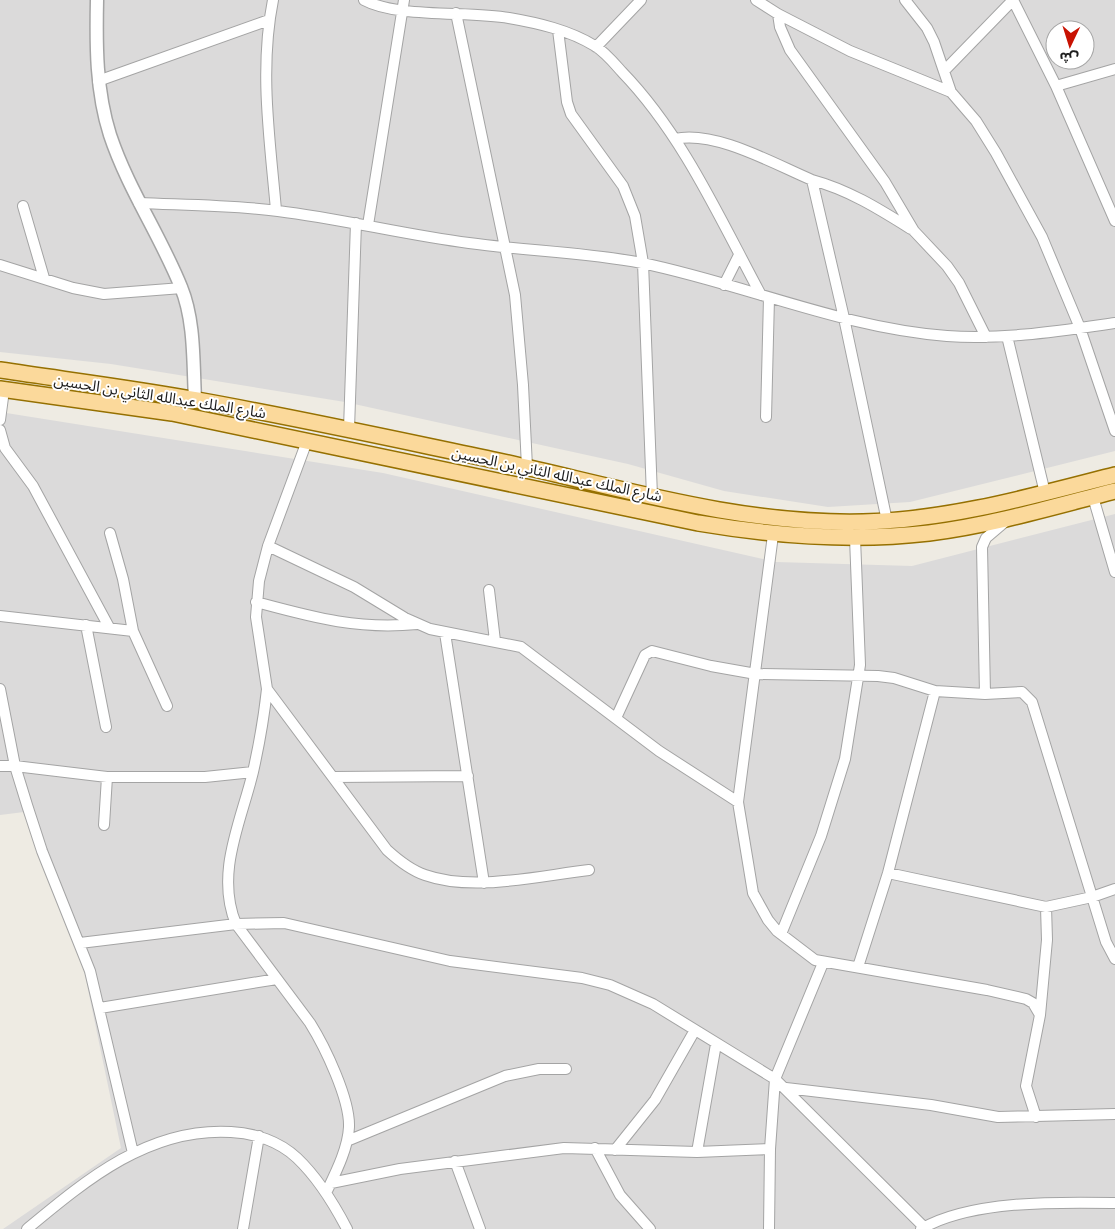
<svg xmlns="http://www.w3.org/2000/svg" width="1115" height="1229" font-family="'Archivo Narrow','Noto Sans Arabic',sans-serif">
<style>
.residential{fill:#dbdada;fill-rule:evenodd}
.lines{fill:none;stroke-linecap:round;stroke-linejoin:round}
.minor-casing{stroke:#a4a4a4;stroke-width:12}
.tertiary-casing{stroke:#a4a4a4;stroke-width:15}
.primary-casing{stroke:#957001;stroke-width:18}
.minor{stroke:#fff;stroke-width:10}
.tertiary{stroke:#fff;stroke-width:12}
.primary{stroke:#fbd99b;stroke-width:15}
.labels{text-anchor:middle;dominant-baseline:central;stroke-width:4;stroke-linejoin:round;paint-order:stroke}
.street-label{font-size:15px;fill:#1d1d1d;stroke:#fff}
</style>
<rect width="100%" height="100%" fill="#eeebe3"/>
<path class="residential" d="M0 0H1115V451L910 502 828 507 724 491 628 464 345 402 111 364 0 352ZM1055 30H1085V60H1055Z
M0 412 383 473 776 562 912 566 1115 514V1229H3L121 1148 81 956 24 812 0 815Z"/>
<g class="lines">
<defs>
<path id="minor" d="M273 0C259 70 270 140 276 210
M364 0C397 18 468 11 509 18 538 23 569 30 595 46 605 52 614 63 622 72 683 135 720 219 761 295
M756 0 778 14 850 51 951 92
M905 0 927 28 934 42 951 92 976 121 996 153 1042 237 1080 328 1115 431
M1013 0 1056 86 1115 221
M456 13 515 295 523 385 527 467
M778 14 780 27 790 50 885 182 914 231 947 266 959 283 986 337
M558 30 567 102 571 114 623 186 635 216 643 263 652 496
M596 47 641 0
M944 71 1013 0
M98 81 269 20
M1056 86 1115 69
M675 139C715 130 774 164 812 180L844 318 887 521
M812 180C849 190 879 209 911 229
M139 203C185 205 233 205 278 211 343 219 405 235 469 243 527 251 585 252 642 263 744 284 842 328 947 336 1003 340 1059 331 1115 323
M23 206 44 278
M368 225 404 0
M0 265 73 288 104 294 182 288
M724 285 739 255
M1007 336 1045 493
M766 417 769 298
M0 420 4 390
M349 429 356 223
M0 430 5 448 33 486 109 627
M307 441 268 546 259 581 256 617 267 689 387 850C398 860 410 870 425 875 473 892 538 876 589 870
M1093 497 1115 572
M110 533 123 579 133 631 167 706
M773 535 738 802 753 893 768 920 777 931 815 960 987 990 1026 999 1033 1003 1040 1015 1026 1086 1036 1117
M268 546 354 587 405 618 430 629 521 647 659 751 738 802
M489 590 495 641
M256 602C312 617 357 630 417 624
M0 616 133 631
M86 625 106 727
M445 633 484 883
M0 689 15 766 27 805 42 851 90 971 133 1153
M267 689C264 717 259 745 253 772 241 822 215 873 236 924L310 1023C325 1047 350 1099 349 1127 348 1149 335 1174 326 1193
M985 694 982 547 986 538 1006 521
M616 718 645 655 652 651 711 666 756 674 878 676 894 678 935 691 985 694 1022 692 1032 702 1106 942 1115 959
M0 766H15L107 777H205L253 772
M333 777 468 776
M104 825 107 777
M888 873 1046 907 1092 897 1115 889
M781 934 821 836 845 759 860 665 855 538
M80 943 236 924 284 923 450 961 582 978 610 985 653 1004 775 1079 924 1227
M858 967 888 873 935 691
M100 1008 277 979
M1040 1015 1047 940 1046 907
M786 1088 931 1105 998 1117 1115 1114
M347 1141 505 1076 539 1069H566
M595 1148 620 1195 650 1229
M615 1150 655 1100 695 1030
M697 1152 716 1044
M455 1161 480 1229
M331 1183 400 1169 564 1148 697 1152 770 1149
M27 1229C86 1180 149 1127 231 1132 254 1133 279 1141 297 1158 318 1178 334 1204 347 1229
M243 1229 259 1136
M769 1229 770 1149 775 1079 823 963
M921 1229C971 1200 1058 1202 1115 1203"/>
<path id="tertiary" d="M97 0C96 46 96 91 110 135 128 189 160 235 181 287 195 321 193 363 195 399"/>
<path id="primary" d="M0 370C66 380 132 388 197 400 298 418 398 440 499 461 618 487 740 525 863 522 949 520 1033 496 1115 475
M0 389 172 413 698 523C775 536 851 542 929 533 992 525 1053 507 1115 491"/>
</defs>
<use href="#minor" class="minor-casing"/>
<use href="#tertiary" class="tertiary-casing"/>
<use href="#primary" class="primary-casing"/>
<use href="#minor" class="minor"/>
<use href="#tertiary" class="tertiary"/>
<use href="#primary" class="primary"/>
</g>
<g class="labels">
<g class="street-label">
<text transform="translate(160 396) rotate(9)">شارع الملك عبدالله الثاني بن الحسين</text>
<text transform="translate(557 474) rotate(12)">شارع الملك عبدالله الثاني بن الحسين</text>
</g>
</g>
<g transform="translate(1070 45) rotate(184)"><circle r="24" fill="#ffffff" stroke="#a5a5a5"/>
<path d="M0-4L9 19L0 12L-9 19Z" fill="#c81202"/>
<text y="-8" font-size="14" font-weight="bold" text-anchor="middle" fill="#1d1d1d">ش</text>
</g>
</svg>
